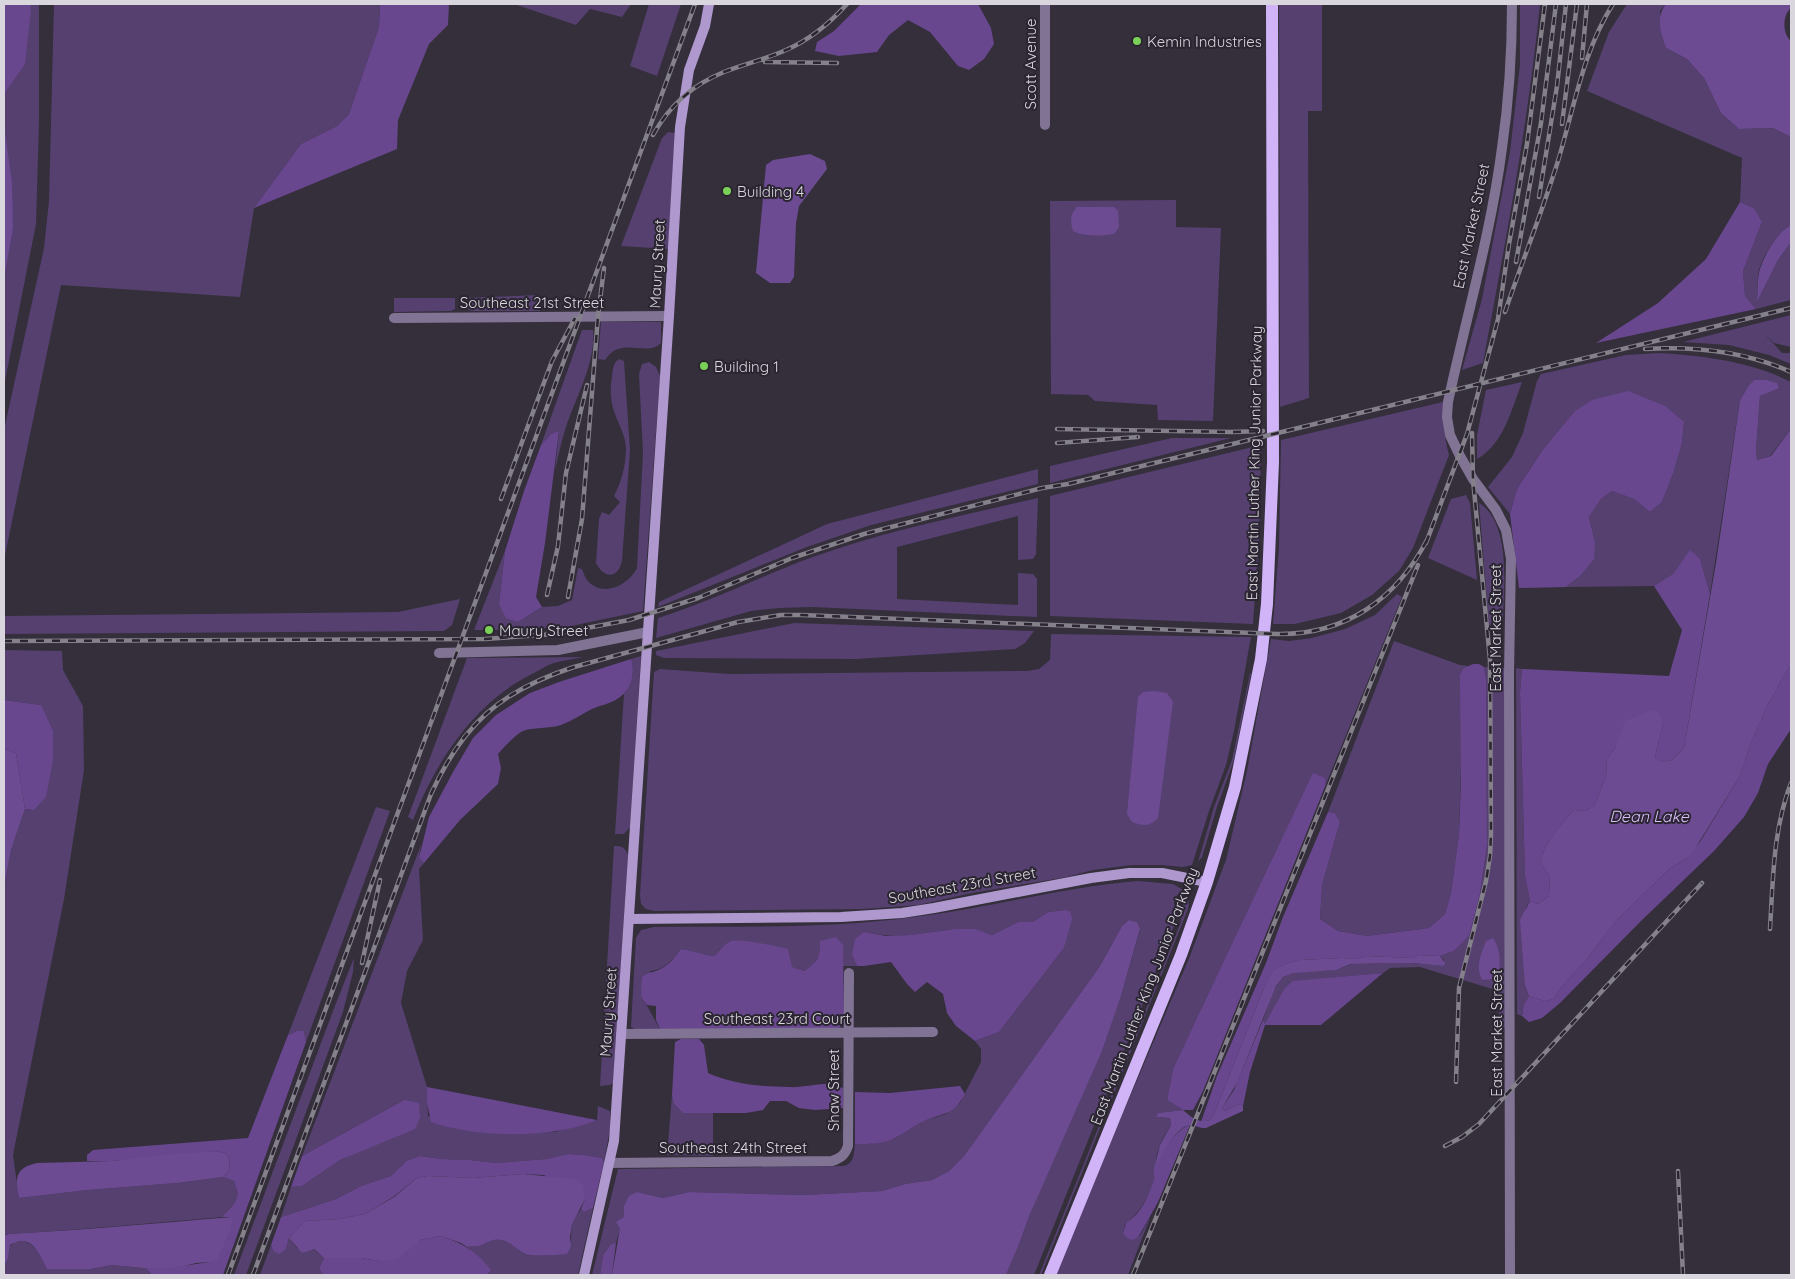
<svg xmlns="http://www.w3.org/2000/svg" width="1795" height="1279" font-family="Quicksand,sans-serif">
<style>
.green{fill:#554070}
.forest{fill:#69478f}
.water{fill:#6c4b93}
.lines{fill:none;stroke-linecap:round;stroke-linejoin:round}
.street{stroke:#817394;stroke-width:10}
.secondary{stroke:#ae98cd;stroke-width:10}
.primary{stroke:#d1b4f8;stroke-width:12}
.rail-casing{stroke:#85818b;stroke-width:4.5}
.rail{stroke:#2a2530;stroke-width:2.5;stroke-dasharray:8;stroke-linecap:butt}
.poi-dot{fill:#79d157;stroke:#2a2530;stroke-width:2}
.labels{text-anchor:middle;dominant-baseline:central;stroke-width:4;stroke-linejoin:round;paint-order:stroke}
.poi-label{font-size:15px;fill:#d9d6de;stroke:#2a2530;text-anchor:start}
.street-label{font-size:15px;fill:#d9d6de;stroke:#2a2530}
.water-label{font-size:16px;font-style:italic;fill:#d8bffc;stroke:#2a2530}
</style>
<rect width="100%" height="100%" fill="#342f3b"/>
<path class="green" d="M4 4H39V122L36 224 4 386Z
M54 4H380L379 27 349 114 337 126 301 144 254 208 240 297 61 285 4 560V430L44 248 49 201Z
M514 4H631L622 17 590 9 576 25Z
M649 4H681L657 76 630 66Z
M1279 4H1322V111H1308L1309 398 1280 407Z
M1520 4H1540C1528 125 1505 244 1483 363L1462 370 1482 299 1510 152 1520 65Z
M1627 4H1666L1660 11 1666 48 1687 59 1704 78 1721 113 1739 129 1773 128 1791 137V225C1778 231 1763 256 1759 270 1757 279 1758 289 1757 298L1778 260 1791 242V300L1756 309 1745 296 1743 271 1762 222 1754 208 1740 202 1742 158 1587 91 1609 32Z
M668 132 675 133 668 249 621 246 662 138Z
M1176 200V227L1221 228 1213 421 1158 420 1157 405 1095 401 1088 395 1051 394 1050 201Z
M539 295 540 311H471L465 308 463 298Z
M394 298H455V309L451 311 394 312Z
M1791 315V347L1774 343 1763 332 1782 353H1791V364L1769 355 1729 345 1683 342Z
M601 322H661V343C646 358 621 335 605 360L598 359Z
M582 330H593C596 364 575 398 565 430 561 443 558 457 555 471L559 432 551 434 541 445Z
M1659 353C1704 356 1750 361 1791 382V429L1770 456 1757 460 1756 450 1760 396 1779 387 1776 383 1767 380H1754L1749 385 1740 400 1710 594 1700 559 1674 573 1654 586 1566 587 1580 576 1595 541 1589 517 1601 499 1612 491 1634 499 1650 512 1662 502 1674 471 1682 443 1684 422 1574 412 1544 448 1517 489 1510 514 1488 487 1512 457 1523 433 1537 381 1541 374 1626 355Z
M619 359 624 361 630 450 622 561C618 579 604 579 596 563L599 519 602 512 609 515 620 502 614 496C622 480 626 465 626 447 625 435 619 425 615 414 610 401 610 389 612 376 613 369 613 363 619 359Z
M649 362 656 367 660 376 643 611 571 626 517 630H474L505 551 499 604 518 622 542 607 558 606 572 600 578 568 582 569C583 572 585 577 587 580 602 598 628 586 637 568L643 453 639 374 642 364Z
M1522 382C1512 408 1504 444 1477 459V435L1486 390Z
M1443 402C1444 420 1444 438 1449 455L1413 548 1399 571 1372 595 1341 613 1295 624H1273L1279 547 1281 440Z
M1172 438H1231L1050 483V466Z
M1261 445 1259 537 1253 624 1050 616V496Z
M1038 469V484L871 525 807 547 658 607 659 602 827 524Z
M1466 495 1470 503 1477 580 1428 558 1451 499Z
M1038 498 1036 554 1033 559 1018 560V516L897 547V599L1018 605V573L1033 574 1037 579V617L812 607 779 608 751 611 656 638 658 618C710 602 759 577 810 558 884 531 961 516 1038 498Z
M1479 503C1511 523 1504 586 1503 618L1497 623 1489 625Z
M1397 594 1402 597 1326 784 1325 778 1232 947 1173 1069 1167 1100 1183 1110 1158 1113 1156 1117 1170 1118 1171 1125C1167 1131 1163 1138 1160 1145 1156 1155 1155 1165 1155 1175 1154 1190 1138 1216 1125 1224L1123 1233 1140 1236 1151 1215 1128 1275H1056L1088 1195 1190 956 1226 860 1247 771 1271 639 1289 641 1312 638 1345 629 1375 615Z
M460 599 452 625 444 631 4 634V616L398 612Z
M794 623 1034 631 1025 643 1015 649 856 659 664 658 656 655V651Z
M1051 634 1251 637 1234 731 1226 765 1209 811 1192 865 1183 867 1162 865H1132L1093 870 1067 877 972 893 918 905 863 909 654 911 646 909 641 904 640 895 654 672 660 669 729 674 1027 671 1039 669 1050 660Z
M1394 641 1460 665 1469 666 1464 668 1459 834 1451 893 1445 914 1429 928 1367 936 1338 931 1320 919 1322 885 1340 822 1335 813 1328 812Z
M4 650 62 651 63 670 83 706 84 770 64 899 13 1155 19 1198 88 1190 177 1183 223 1177 234 1181 238 1194 234 1204 222 1217C151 1223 80 1230 9 1234L4 1236V887L11 850 25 809 34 810 41 705 4 700Z
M641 656 630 827 624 834H615L624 694C632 682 635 673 631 659Z
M584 657C575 659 564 660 554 663 547 665 540 670 534 673 474 702 436 761 413 820L408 817 467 658Z
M1484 667 1504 668 1506 1027 1499 1029V991L1420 967 1390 968 1383 973 1331 978 1284 989 1265 1025 1263 1020C1267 1009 1275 981 1285 976 1298 969 1319 971 1334 970 1340 969 1346 966 1352 964 1378 959 1417 963 1444 966V960L1440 956 1454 951 1469 936 1480 894 1487 845 1486 679Z
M1516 668 1522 669 1520 693 1525 876 1530 901 1526 907 1525 985 1529 996 1524 1004 1522 1016 1517 1014Z
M1250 673H1251L1234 760 1217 807 1202 857 1198 862 1214 807 1232 760Z
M376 807 390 811 306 1042 304 1031H297L288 1035Z
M421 845 419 858 424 863 419 869 423 940 407 971 401 1003 427 1087 428 1116 485 1133 555 1132 597 1120 598 1106 610 1111V1129L604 1162 602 1158 585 1155 568 1154 547 1159 496 1163 470 1160 442 1159 420 1156 406 1161 391 1176 361 1186 336 1199 281 1217 291 1187 302 1186 340 1160 373 1145 404 1100 302 1156Z
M614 846C622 846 625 847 628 855L613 1083 610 1085 600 1086Z
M1138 881 1173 884 1183 890C1178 894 1174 897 1174 904L1177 907 1176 921 1034 1275H1006L1018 1247 1030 1214 1121 996 1140 930 1137 922 1129 920 1122 926 1100 966 964 1156 949 1171 932 1180 905 1184 882 1191 805 1195 689 1192 663 1198 637 1192 624 1206V1217L616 1243 611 1244 603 1255 600 1275H592L618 1169 843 1166C854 1164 854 1154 855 1144H870L896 1138 923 1121 946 1114 960 1103 981 1062V1049L975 1041 999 1032 1064 948 1070 911 1065 910 1048 912 1033 922H1018L992 935C961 924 942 932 911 935 895 937 880 935 864 932L852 955 857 966H843V945L820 956 814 964 804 971 721 948 714 956C702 955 693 950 681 949 672 960 665 970 650 971L641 997 646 1004 661 1031 636 1030 631 1027 636 938 641 930 654 927C740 926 828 929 914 917 989 908 1063 887 1138 881Z
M1186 895 1189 904 1188 909 1041 1275H1039L1181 922 1182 908Z
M354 958 353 972 343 1012 246 1275H234L336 1003Z
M672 1095 674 1104 683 1113 713 1112V1156L667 1155Z
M593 1208 578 1275H487L490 1270 467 1247C471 1246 478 1247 482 1245 489 1242 492 1239 501 1240 512 1242 518 1252 528 1255 532 1256 563 1255 567 1253 573 1243 570 1236 572 1224 574 1218 578 1213 581 1209L584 1212Z
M289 1238 297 1248 313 1249 324 1258 319 1268 323 1275H260L271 1245 273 1251 286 1249Z
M23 1241C37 1245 41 1256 47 1269H91L112 1265 141 1268 145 1267 152 1275H4V1265L8 1259 10 1246 15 1242Z"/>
<path class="forest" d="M4 4H30L31 10 25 64 4 94Z
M380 4H449L448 25 429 44 398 120 397 149 254 208 301 144 337 126 349 114 379 27Z
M861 4H978L991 28 994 44 984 59 969 70 958 66 930 32 908 20 889 35 877 52 839 56 815 51 817 42 834 31Z
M1740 202 1754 208 1762 222 1743 271 1745 296 1756 309 1596 343 1658 303 1706 259Z
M1628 391 1665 406 1684 422 1682 443 1674 471 1662 502 1650 512 1634 499 1612 491 1601 499 1589 517 1595 542 1594 559 1580 576 1566 587 1519 588 1510 514 1517 489 1544 448 1574 412 1592 400Z
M559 431 545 543 536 597 542 607 518 622 506 618 499 604 505 551 524 491 541 445 551 434Z
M1690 550 1700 559 1710 594 1684 748 1672 760 1662 762 1655 757 1663 724 1620 737 1615 748 1607 759 1606 777 1594 806 1585 811 1574 810C1560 825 1544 843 1540 863L1550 876 1549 896 1538 904 1530 901 1525 876 1520 693 1522 669 1669 676 1682 630 1654 586 1674 573Z
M631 659C636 673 631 691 617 699 610 704 600 705 592 709 582 714 572 721 561 725 550 729 532 727 523 731 516 734 503 748 498 754L501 768 498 784 460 820 424 863 419 858 429 817 453 772 473 738 496 715 530 693 559 682Z
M1473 664H1479L1484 667 1486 679 1487 845 1480 894 1469 936 1454 951 1440 956 1419 955 1412 958 1366 956 1355 959 1343 958 1301 960 1285 964 1275 970 1264 988 1215 1112 1210 1120 1201 1122 1217 1076 1266 963 1283 917 1328 812 1335 813 1340 822 1322 885 1320 919 1338 931 1367 936 1429 928 1445 914 1451 893 1459 834 1461 780 1460 675 1464 668Z
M1791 665V729L1768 764 1758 793 1744 817 1714 851 1641 921 1560 1003 1542 1018 1529 1022 1522 1016 1524 1004 1529 996 1545 1001 1554 999 1560 989 1587 959 1616 921 1670 868 1687 858 1700 842 1740 776 1751 743 1769 702 1777 690 1778 685Z
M4 700 41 705 53 731V760L46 797 34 810 25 809 16 753 4 749Z
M1313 773 1325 778 1326 784 1203 1091 1193 1110H1183L1167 1100 1173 1069Z
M1065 910 1070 911 1072 919 1064 948 999 1032 975 1041 956 1026 947 1013 943 994 927 982 915 992 907 984 891 962 864 966H857L852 955 855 939 864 932 886 936 910 935 955 929H975L992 935 1018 922H1033L1048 912Z
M836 937 843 945 844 1014 843 1024 838 1029 661 1031 656 1020V1006L647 1005 641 997 642 977C651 970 656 973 664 967 671 963 676 955 681 949 693 950 702 955 714 956 719 951 725 943 732 941 741 938 778 947 788 949L792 967 804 971C819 961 820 958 820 941Z
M1383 973 1321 1025H1265L1250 1072 1243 1106 1239 1104 1225 1111 1222 1108 1234 1090 1263 1020 1265 1024 1284 989 1293 981Z
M297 1031H304L306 1042 223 1275H152L145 1267C157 1267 170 1268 182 1266 192 1265 200 1263 210 1262L232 1225V1217H222L234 1204 238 1194 234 1181 223 1177C231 1170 231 1164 227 1154L216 1151 113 1161H87V1155L93 1150 248 1138 288 1035Z
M681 1039H699L704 1045 708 1073C732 1084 762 1087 789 1087 802 1088 820 1083 832 1084 836 1085 840 1087 843 1088V1108L815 1110 799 1108 786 1101H770L763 1110 746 1113H683L674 1104 672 1095 675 1042Z
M960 1086 965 1094C953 1116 945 1112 924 1121 915 1125 907 1132 897 1137 885 1144 868 1144 855 1144V1092L890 1093Z
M427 1087 597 1120C554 1139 475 1138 431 1122L427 1103Z
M404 1100 419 1103 420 1117 415 1129 340 1160 302 1186 291 1187 302 1156Z
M1190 1125 1158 1202 1139 1236 1133 1240 1127 1238 1123 1233 1126 1223C1141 1214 1149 1196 1154 1179 1155 1175 1153 1171 1154 1168 1158 1156 1178 1127 1190 1125Z
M568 1154 585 1155 602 1158 604 1162 593 1208 584 1212 581 1209 585 1199 544 1175 523 1174 473 1178 428 1176 417 1178 393 1197 365 1214 340 1219 305 1221 289 1238 286 1249 279 1254 273 1251 271 1245 281 1217 336 1199 361 1186 391 1176 406 1161 420 1156 442 1159 470 1160 496 1163 547 1159Z
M441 1236C464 1244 476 1251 491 1270L487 1275H323L319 1268 324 1258H361L380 1261 420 1240Z
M616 1243 612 1275H600L603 1255 611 1244Z"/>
<path class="water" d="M1666 4H1791C1791 9 1788 10 1786 15 1783 24 1784 35 1791 41V137L1773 128 1739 129 1721 113 1704 78 1687 59 1666 48C1661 32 1655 19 1666 4Z
M4 125 12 183 13 228 4 278Z
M810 154 825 161 827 169 799 206 796 223 794 277 790 283H770L756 273 766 165 773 160Z
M1077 207H1114L1118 211 1119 227 1114 234C1100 236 1086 237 1073 231 1070 221 1070 214 1077 207Z
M1791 225V242L1778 260 1757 301C1758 291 1757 278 1760 269 1765 254 1777 232 1791 225Z
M1754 380H1767L1777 383 1779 388 1760 396 1756 450 1757 460 1771 456 1791 429V665L1778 685 1777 690 1769 702 1751 743 1740 776 1693 852 1687 858 1670 868 1616 921 1587 959 1560 989 1554 999 1545 1001 1529 996 1525 985 1520 920 1530 901 1538 904 1549 896 1550 876 1540 863C1544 843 1560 825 1574 810L1585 811 1594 806 1606 777 1607 759 1615 748 1625 721 1652 710 1659 712 1663 724 1655 757 1662 762 1672 760 1684 748 1716 563 1740 400 1749 385Z
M1154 691 1167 693 1173 702 1158 818C1149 827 1144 826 1132 822L1127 814 1138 697 1143 692Z
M4 749 16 753 25 809 11 850 4 887Z
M1129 920 1137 922 1140 929 1121 996 1101 1053 1030 1214 1018 1247 1006 1275H612L620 1228 616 1222 624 1217V1206L629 1196 637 1192 663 1198 689 1192 805 1195 882 1191 905 1184 932 1180 949 1171 964 1156 1100 966 1122 926Z
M1493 938C1501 950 1500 962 1499 975L1492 979 1482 980C1475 965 1481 955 1486 941Z
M1419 955 1440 956 1445 963 1444 966 1413 963H1373L1351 964 1336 970 1293 973 1283 977 1276 986 1237 1083 1222 1108 1225 1111 1239 1104 1243 1106V1111L1206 1128C1200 1129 1194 1124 1187 1126 1175 1129 1160 1158 1154 1169L1160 1145 1171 1125 1170 1118 1156 1117 1158 1113 1183 1110C1193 1118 1196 1123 1210 1120L1215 1112 1264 988 1274 970 1285 964 1300 960 1343 958 1355 959 1366 956 1412 958Z
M216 1151 227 1154C231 1164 231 1170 223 1177L177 1183 88 1190 19 1198C15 1178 15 1168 37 1163L113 1161 171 1154Z
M523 1174 576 1179 583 1185 585 1199 572 1224 570 1237 571 1246 567 1254C563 1255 532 1256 528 1255 518 1252 512 1242 501 1240 492 1239 489 1242 482 1245 478 1247 471 1246 467 1247L461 1243 441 1236 420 1240 397 1259 380 1261 361 1258H324L314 1249 302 1253 289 1238 305 1221 340 1219 365 1214 394 1197 417 1178 428 1176 473 1178Z
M232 1217V1225L218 1259 210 1262 196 1263 184 1266 170 1268H142L112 1265 91 1269H47C39 1253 31 1232 10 1245L8 1259 4 1265V1236L9 1234C84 1230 158 1223 232 1217Z"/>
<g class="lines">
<path class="street" d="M1045 125V4
M394 318 669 316
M439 653 558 650 648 632
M621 1034 933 1032
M610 1163 832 1161C841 1158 845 1155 848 1146L849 973
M1510 1275 1509 673 1511 559 1506 530 1496 510 1473 479 1460 456 1450 435 1447 417 1448 402C1466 318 1491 233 1502 148 1509 100 1512 52 1512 4"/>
<path class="secondary" d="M630 919 841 917 902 913 934 908 1091 878 1129 873H1162L1207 882
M584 1275 614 1141 669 316 680 127 689 70 705 26 709 4"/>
<path class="primary" d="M1050 1275 1181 955 1207 882 1235 787 1261 659 1267 604 1273 462 1272 4"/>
<defs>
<path id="rail" d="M1582 58 1587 4
M765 62 837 63
M1562 124 1577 4
M653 135C669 106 694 84 724 72 745 64 766 59 786 50 809 40 830 23 847 4
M1539 197 1557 86 1566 4
M1516 262 1541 123 1556 4
M1505 312C1522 262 1542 212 1558 161 1574 108 1583 51 1613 4
M1645 349C1696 346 1744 351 1791 372
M1057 429 1231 432 1263 431
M1057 443 1138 437
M501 499 552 361 575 318
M1426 543 1467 434 1498 319 1509 244 1527 144 1545 4
M547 595 558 546 566 473 587 385
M568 597 582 519 598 316 604 268
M4 641 485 639 555 634 629 620 698 598 792 558 864 534 1042 488 1068 484 1791 308
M1770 929C1773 880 1773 829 1791 783
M362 963 380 880
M1456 1082 1459 988 1486 881 1490 856 1491 834 1490 660 1473 479 1472 433
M1445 1146 1462 1137 1479 1124 1702 883
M1678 1171 1683 1275
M228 1275 695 4
M253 1275 431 794C463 724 500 691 574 667L738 622 781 615H802L1277 634C1346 635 1397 599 1428 538
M1133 1275 1418 565"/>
</defs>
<use href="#rail" class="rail-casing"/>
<use href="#rail" class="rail"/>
</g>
<g class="poi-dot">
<circle cx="1137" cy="41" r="5"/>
<circle cx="727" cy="191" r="5"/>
<circle cx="704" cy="366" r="5"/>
<circle cx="489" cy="630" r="5"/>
</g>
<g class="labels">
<g class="poi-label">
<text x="1147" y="41">Kemin Industries</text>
<text x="737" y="191">Building 4</text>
<text x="714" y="366">Building 1</text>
<text x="499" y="630">Maury Street</text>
</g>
<g class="street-label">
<text transform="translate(1030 64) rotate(-90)">Scott Avenue</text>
<text transform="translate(1471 226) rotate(-78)">East Market Street</text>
<text transform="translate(657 264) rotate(-87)">Maury Street</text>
<text x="532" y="302">Southeast 21st Street</text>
<text transform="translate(1254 463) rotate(-89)">East Martin Luther King Junior Parkway</text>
<text transform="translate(1495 628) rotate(-90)">East Market Street</text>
<text transform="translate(962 885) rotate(-10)">Southeast 23rd Street</text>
<text transform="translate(1144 996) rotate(-69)">East Martin Luther King Junior Parkway</text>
<text transform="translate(608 1012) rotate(-86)">Maury Street</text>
<text x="777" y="1018">Southeast 23rd Court</text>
<text transform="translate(1496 1033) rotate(-90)">East Market Street</text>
<text transform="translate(833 1090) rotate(-90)">Shaw Street</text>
<text x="733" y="1147">Southeast 24th Street</text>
</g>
<g class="water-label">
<text x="1649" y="816">Dean Lake</text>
</g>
</g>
<rect width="1795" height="1279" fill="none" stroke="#d9d6de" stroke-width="10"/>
</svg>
